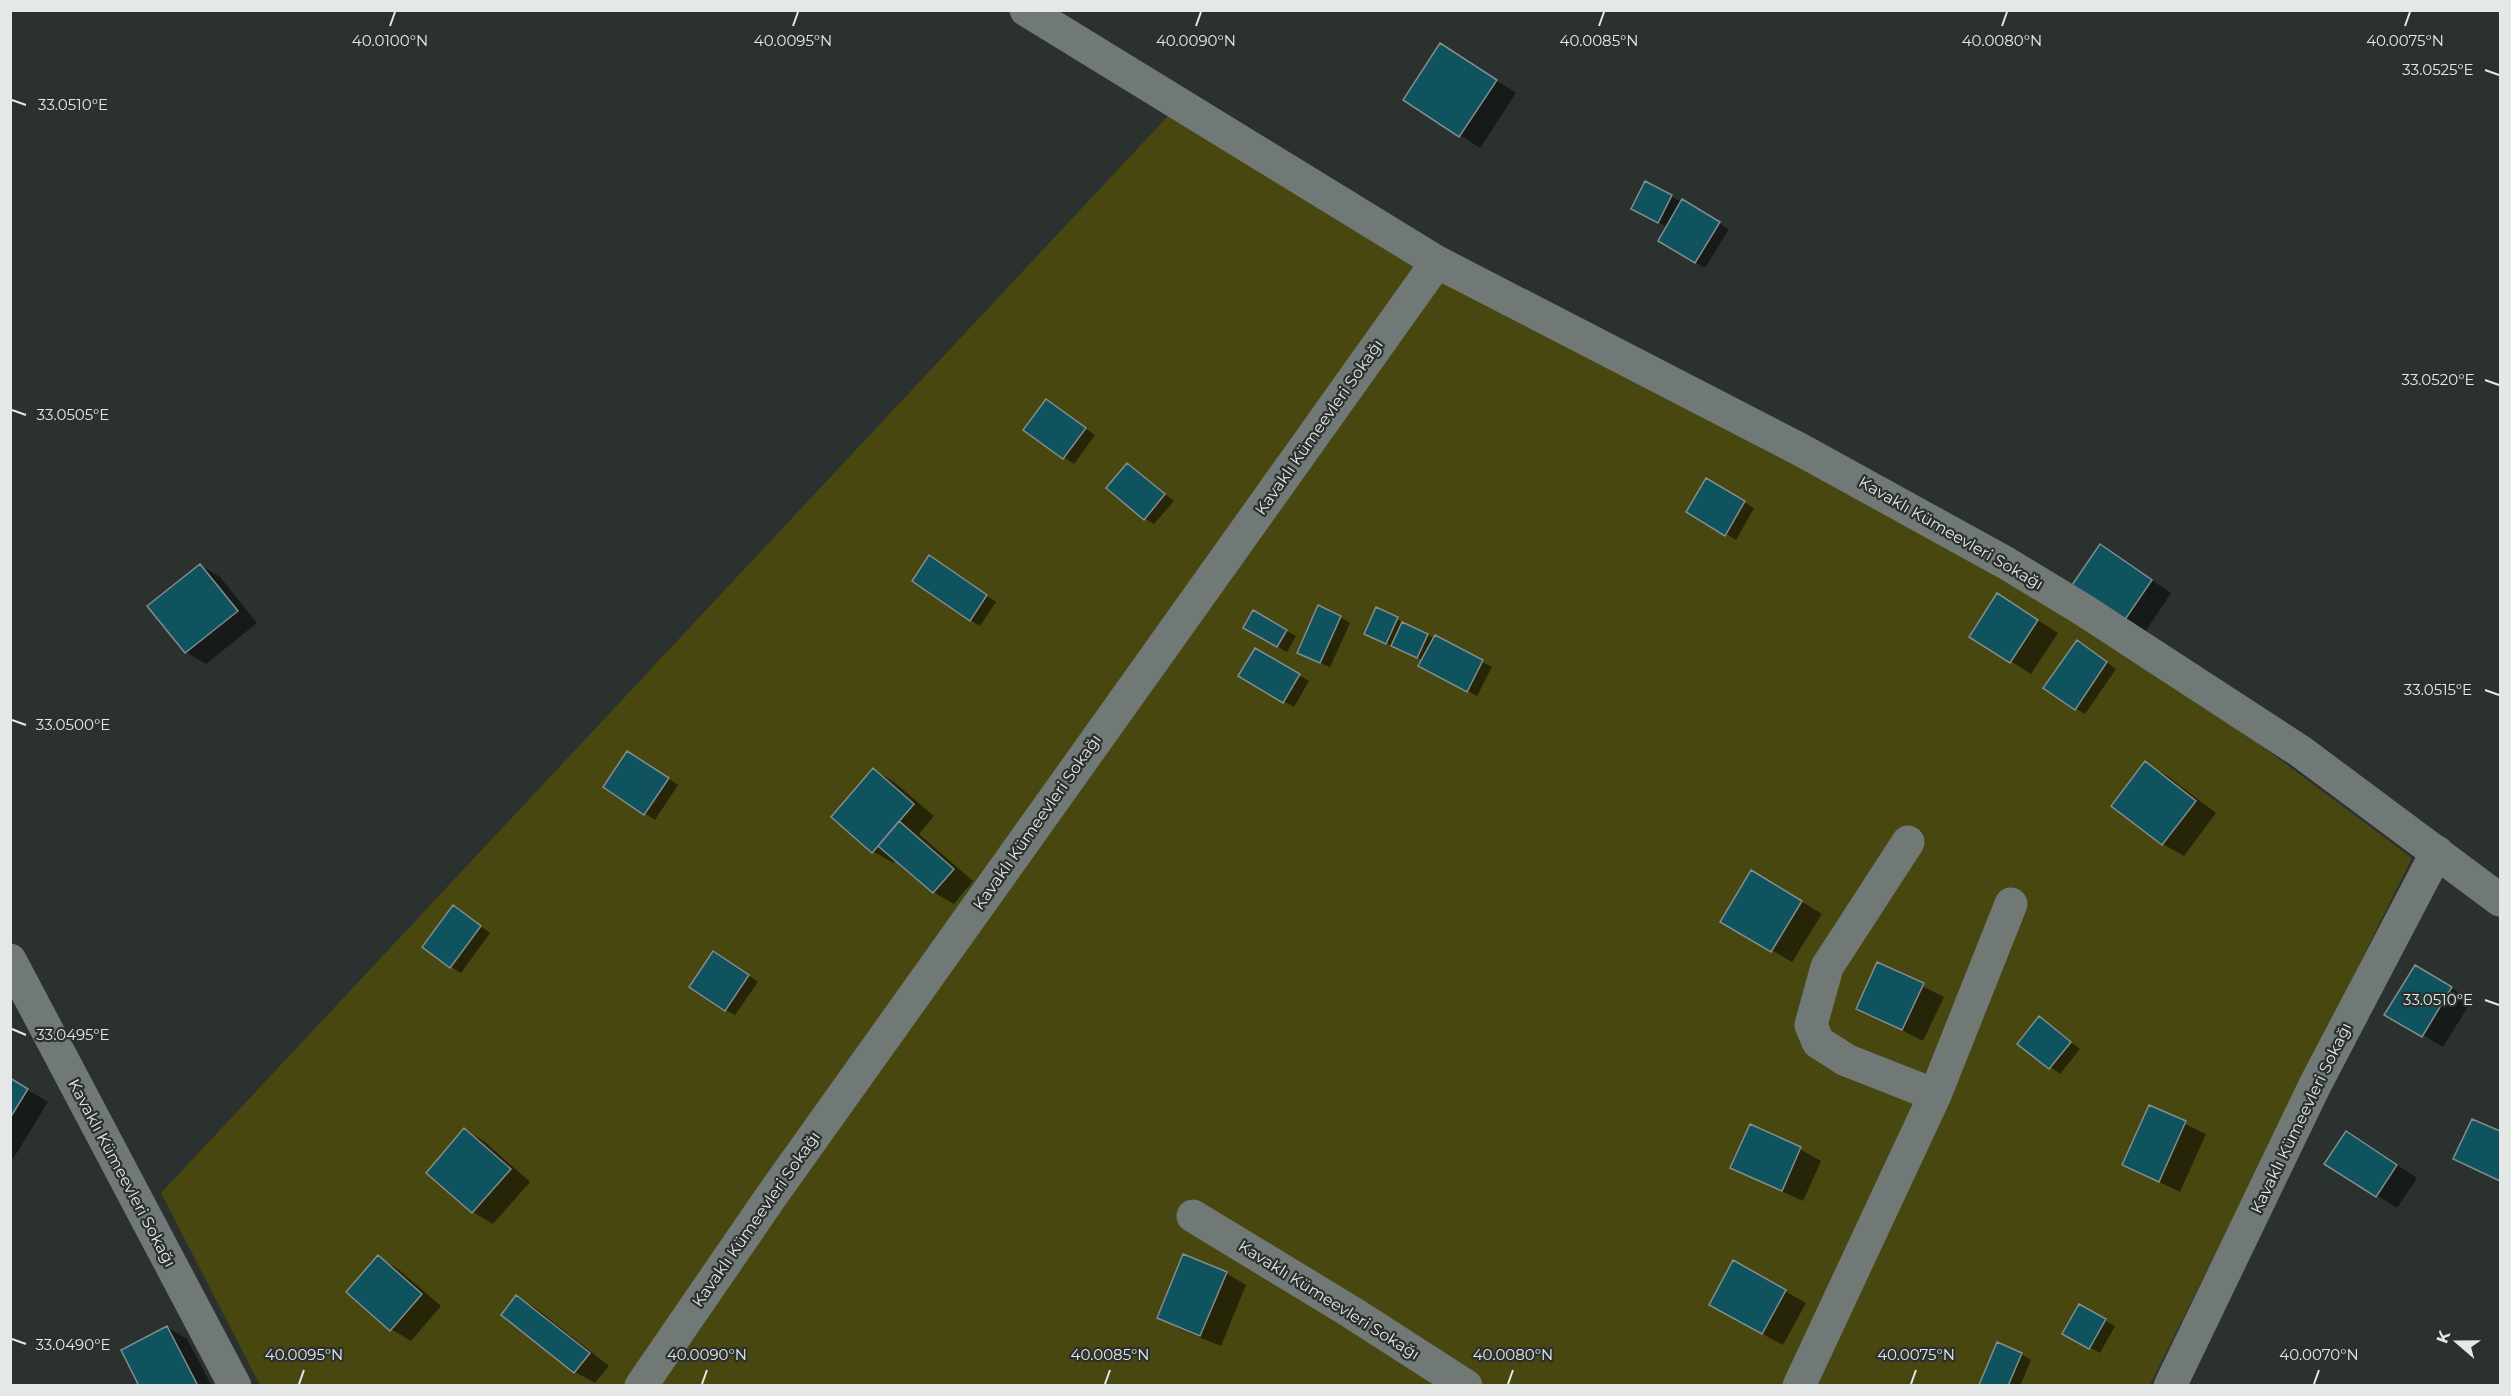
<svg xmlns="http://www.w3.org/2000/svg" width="2511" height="1396" font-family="Montserrat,sans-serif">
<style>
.green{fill:#494710}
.shadow{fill:#0007}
.building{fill:#0f535e;stroke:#848c8e;stroke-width:1.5}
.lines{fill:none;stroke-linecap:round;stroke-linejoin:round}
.minor{stroke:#717977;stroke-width:33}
.ticks{fill:none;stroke:#e4e8e7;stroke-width:2}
.labels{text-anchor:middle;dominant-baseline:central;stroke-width:4.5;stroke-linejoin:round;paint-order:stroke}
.street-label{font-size:16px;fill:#e4e8e7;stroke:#2a312f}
.ticks-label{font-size:15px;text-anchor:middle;fill:#e4e8e7;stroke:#2a312f;stroke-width:4.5;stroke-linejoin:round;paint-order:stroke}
</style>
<rect width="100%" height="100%" fill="#2a312f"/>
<path class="green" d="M1168 116 1417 265 633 1385H260L161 1193Z
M1440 275 1940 536 2176 682 2412 858 2150 1385 654 1386Z"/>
<path class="shadow" d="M1460 57 1516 93 1480 148 1405 100Z
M1671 196 1729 229 1705 268 1660 241 1668 227 1642 214Z
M1056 407 1095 435 1074 464 1025 430Z
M1128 465 1174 501 1154 524 1144 518Z
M1707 480 1754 508 1736 540 1688 511Z
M2101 546 2171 593 2145 632 2074 585Z
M939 563 996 602 980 626 970 620Z
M200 565 220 577 257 623 206 664 186 652Z
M1998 595 2058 633 2031 674 1971 636Z
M1376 609 1492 667 1477 696 1430 671 1423 660 1376 639Z
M1254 612 1296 636 1287 652 1245 628Z
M1340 617 1350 623 1330 667 1308 658Z
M2087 648 2116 669 2085 714 2075 708Z
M1255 650 1309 681 1294 707 1240 676Z
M638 758 678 785 655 820 605 787Z
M2146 763 2166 775 2216 813 2184 856 2163 844 2113 806Z
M874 770 894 782 934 816 919 834 973 881 954 904 933 892 896 860 893 863 873 851Z
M1752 872 1822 914 1792 962 1722 921Z
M463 913 490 933 461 973 451 967Z
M724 958 758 982 735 1015 725 1010Z
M1878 964 1944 997 1923 1041 1858 1008Z
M2415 967 2472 1000 2443 1047 2387 1014Z
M2039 1018 2080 1049 2060 1074 2019 1044Z
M10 1079 48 1102 13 1159 10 1158Z
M2150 1107 2206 1134 2180 1192 2124 1165Z
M2473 1121 2500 1133V1182L2455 1159Z
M465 1130 485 1142 530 1182 493 1224 473 1212Z
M2367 1145 2417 1178 2397 1208 2327 1163Z
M1800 1149 1821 1161 1803 1201 1732 1168Z
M378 1257 398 1269 441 1306 411 1341 391 1329Z
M1734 1262 1806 1303 1783 1345 1731 1317Z
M1226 1273 1246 1285 1221 1346 1179 1329 1159 1317Z
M517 1297 537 1309 609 1366 595 1383 575 1372 503 1315Z
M2079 1306 2115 1326 2100 1353 2064 1333Z
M167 1327 187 1339 212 1386H141Z
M2021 1354 2031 1360 2020 1386H1983Z"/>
<path class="building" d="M1440 43 1497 80 1459 137 1403 100Z
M1645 181 1672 195 1658 223 1631 209Z
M1682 199 1720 222 1695 263 1658 241Z
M1046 399 1086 428 1063 459 1023 430Z
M1127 463 1165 494 1144 520 1106 488Z
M1706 478 1745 501 1725 536 1686 512Z
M2100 544 2152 580 2124 621 2072 585Z
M929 555 987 595 970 621 912 581Z
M200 564 238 611 185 653 147 606Z
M1997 593 2038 620 2010 663 1969 637Z
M1318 605 1341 616 1320 663 1297 653Z
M1376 607 1398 617 1386 644 1364 634Z
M1253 610 1287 630 1277 647 1243 628Z
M1402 622 1428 634 1417 658 1391 646Z
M1435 635 1483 660 1467 692 1418 666Z
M2077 640 2107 662 2075 710 2043 688Z
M1255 648 1300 674 1283 703 1238 676Z
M627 751 669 778 644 815 603 787Z
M2145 761 2196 801 2162 845 2111 806Z
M873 768 914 804 872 853 831 817Z
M899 821 954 869 933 893 878 846Z
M1751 870 1802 901 1771 952 1720 922Z
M453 905 481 926 450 968 422 947Z
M713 951 749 975 725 1011 689 987Z
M1877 962 1924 983 1902 1030 1856 1009Z
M2415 965 2452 987 2422 1037 2384 1015Z
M2039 1016 2071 1042 2049 1069 2017 1044Z
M10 1078 28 1089 10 1118Z
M2149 1105 2186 1121 2159 1182 2122 1165Z
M2472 1119 2500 1131V1181L2453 1159Z
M1750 1124 1801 1147 1782 1191 1730 1168Z
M464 1128 511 1169 472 1213 426 1173Z
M2346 1131 2397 1165 2376 1197 2324 1164Z
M1183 1254 1227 1272 1200 1336 1157 1318Z
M378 1255 422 1294 390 1331 346 1292Z
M1733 1260 1786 1290 1762 1334 1709 1305Z
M516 1295 590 1353 574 1373 501 1315Z
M2079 1304 2106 1319 2089 1349 2062 1334Z
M167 1326 198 1386H139L121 1350Z
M1997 1342 2022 1353 2008 1386H1981L1979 1385Z"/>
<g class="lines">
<path class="minor" d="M1026 10 1437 262 1801 450 2006 563 2082 609 2300 751 2500 900
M1908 842 1827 967 1811 1025 1818 1042 1846 1060 1935 1095
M10 960 235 1386
M1193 1216 1351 1312 1466 1386
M641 1386 770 1198 1437 262
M1799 1386 1935 1095 2011 904
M2170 1386 2315 1085 2437 852"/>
</g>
<path class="ticks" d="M390 26 395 12M793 26 798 12M1196 26 1201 12M1599 26 1604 12M2002 26 2007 12M2405 26 2410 12M2485 70 2499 75M12 100 26 105M2485 380 2499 385M12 410 26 415M2485 690 2499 695M12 720 26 725M2485 1000 2499 1005M12 1029 26 1035M12 1339 26 1344M299 1384 304 1370M702 1384 707 1370M1105 1384 1110 1370M1508 1384 1513 1370M1911 1384 1916 1370M2314 1384 2319 1370"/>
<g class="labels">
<g class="street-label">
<text transform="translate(1319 427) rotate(-55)">Kavaklı Kümeevleri Sokağı</text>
<text transform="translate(1951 533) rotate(30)">Kavaklı Kümeevleri Sokağı</text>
<text transform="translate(1037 822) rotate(-55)">Kavaklı Kümeevleri Sokağı</text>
<text transform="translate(2301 1118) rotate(-64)">Kavaklı Kümeevleri Sokağı</text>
<text transform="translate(122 1173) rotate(62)">Kavaklı Kümeevleri Sokağı</text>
<text transform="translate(756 1219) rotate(-55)">Kavaklı Kümeevleri Sokağı</text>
<text transform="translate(1329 1300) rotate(32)">Kavaklı Kümeevleri Sokağı</text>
</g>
</g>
<g class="ticks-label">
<text x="390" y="46">40.0100°N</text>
<text x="793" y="46">40.0095°N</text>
<text x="1196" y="46">40.0090°N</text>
<text x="1599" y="46">40.0085°N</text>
<text x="2405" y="46">40.0075°N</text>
<text x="2002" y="46">40.0080°N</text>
<text x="2438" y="75">33.0525°E</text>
<text x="73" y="110">33.0510°E</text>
<text x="2438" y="385">33.0520°E</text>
<text x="73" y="420">33.0505°E</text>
<text x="2438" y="695">33.0515°E</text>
<text x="73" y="730">33.0500°E</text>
<text x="2438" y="1005">33.0510°E</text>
<text x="73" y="1040">33.0495°E</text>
<text x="73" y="1350">33.0490°E</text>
<text x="304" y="1360">40.0095°N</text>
<text x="707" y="1360">40.0090°N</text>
<text x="1110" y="1360">40.0085°N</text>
<text x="1513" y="1360">40.0080°N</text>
<text x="1916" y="1360">40.0075°N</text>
<text x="2319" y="1360">40.0070°N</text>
</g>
<rect width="2511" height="1396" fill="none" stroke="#e4e8e7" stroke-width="24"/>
<g transform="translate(2457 1342) rotate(290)" stroke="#2a312f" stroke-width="4.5" paint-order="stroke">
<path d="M0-4.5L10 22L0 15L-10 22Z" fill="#e4e8e7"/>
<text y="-9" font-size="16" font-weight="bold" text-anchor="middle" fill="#e4e8e7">K</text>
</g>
</svg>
